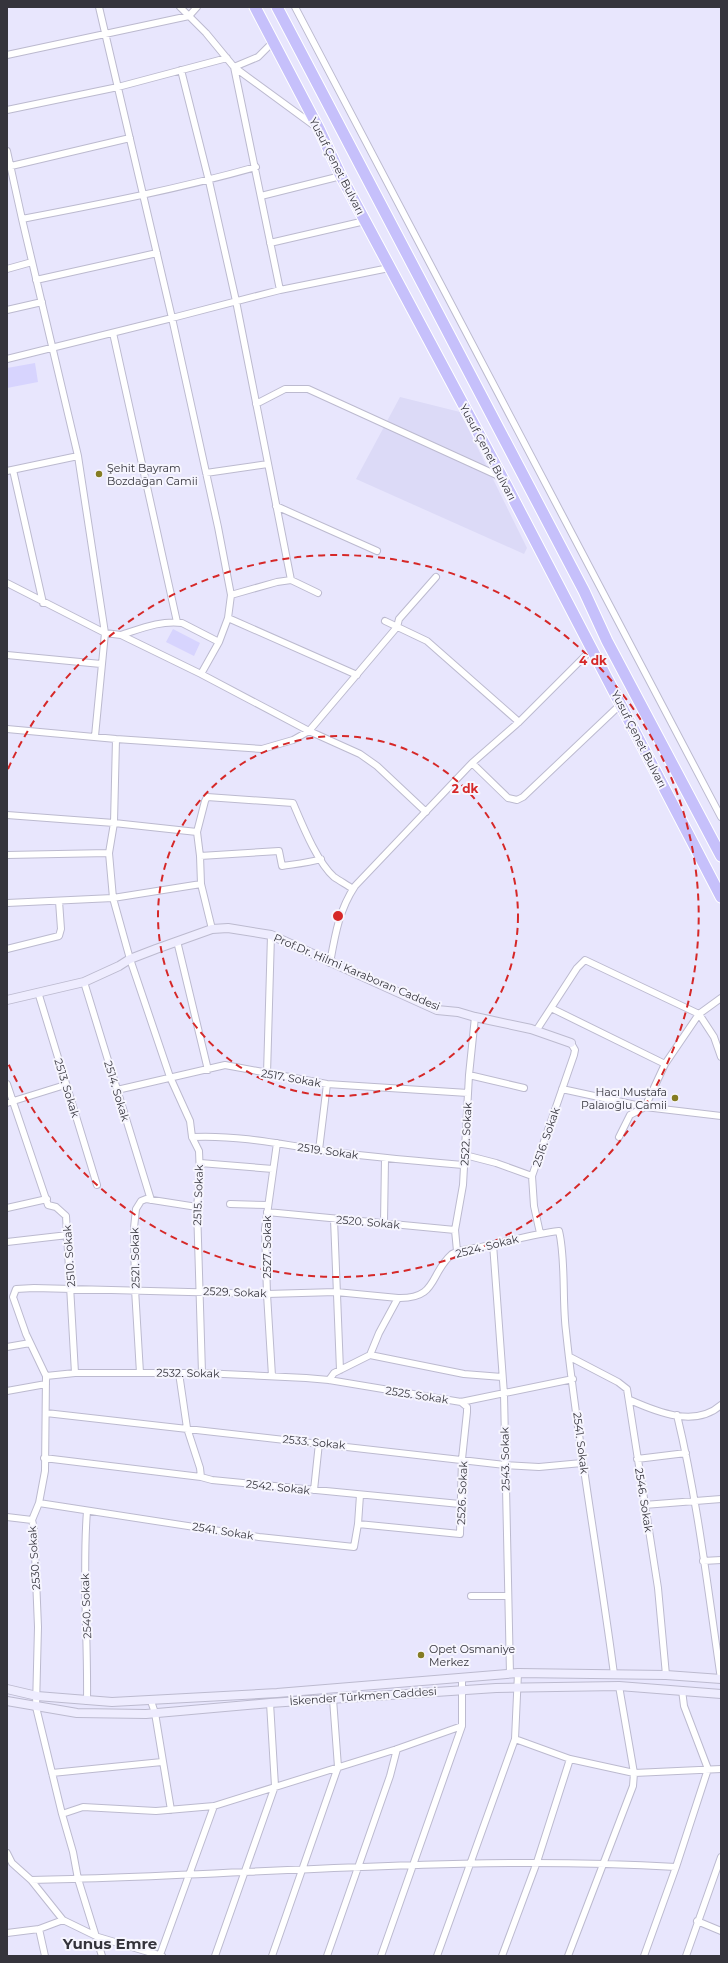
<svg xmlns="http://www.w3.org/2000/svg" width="728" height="1963" font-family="Montserrat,sans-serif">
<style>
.built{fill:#dcdaf7}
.green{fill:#d7d4fe}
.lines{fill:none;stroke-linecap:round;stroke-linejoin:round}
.street-casing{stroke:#bcbacf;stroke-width:8}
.secondary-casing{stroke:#bcbacf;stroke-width:10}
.highway-casing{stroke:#fff;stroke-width:13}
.street{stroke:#fff;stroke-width:6}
.secondary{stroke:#eeecfe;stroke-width:8}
.highway{stroke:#c6c0fb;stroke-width:11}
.ring{fill:none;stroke:#d62828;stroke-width:2;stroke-dasharray:7 5}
.poi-dot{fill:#857c23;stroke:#f6f5fe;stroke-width:1.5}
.labels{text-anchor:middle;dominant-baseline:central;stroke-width:4;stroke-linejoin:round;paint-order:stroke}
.street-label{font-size:11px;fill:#35343c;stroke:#f6f5fe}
.poi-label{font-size:11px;fill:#35343c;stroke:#f6f5fe;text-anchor:start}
.district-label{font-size:15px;font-weight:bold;fill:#35343c;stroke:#f6f5fe}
.centre{fill:#d62828;stroke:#f6f5fe;stroke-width:2}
.ring-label{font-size:12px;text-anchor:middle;font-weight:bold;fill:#d62828;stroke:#f6f5fe;stroke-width:4;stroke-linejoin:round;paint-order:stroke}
</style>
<rect width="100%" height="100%" fill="#e8e6fd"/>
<path class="built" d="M400 397 460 412 527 548 524 554 356 479Z"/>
<path class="green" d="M35 363 38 382 7 388V368Z
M173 629 200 643 194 656 166 642Z"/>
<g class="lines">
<defs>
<path id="street" d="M180 7 206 33 234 67 280 290
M295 7 721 817
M7 55 189 16 197 7
M234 67 316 127
M234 67 258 57 273 42
M181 70 209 181 236 301 291 580
M7 110 118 87 227 58
M7 151 22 219 78 456 105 633 95 736
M7 167 130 138
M261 196 341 176
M22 219C100 204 178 189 256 167
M270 243 365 221
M7 269 32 262
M36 280 157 253
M7 310 42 302
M113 333 177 622
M7 359 172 318 99 7
M256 404 285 389H308L501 477
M13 470 43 603
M7 471 78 456
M206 473 268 464
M276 506 377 551
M7 583 105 633 121 635 201 674 309 731 360 754 377 766 426 812
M231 595 277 582 291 580 318 593
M228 618 357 675
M385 621 427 641 519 722
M121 635C140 629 161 620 182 623L219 642
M7 655 101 664
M201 674 219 642 228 618 231 595 218 527 172 318 280 290 389 268
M7 729 116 739 262 749 293 740 309 731 397 627 399 619 436 577
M116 739 114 823 109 853 113 898 130 959 170 1077 190 1121 192 1137 199 1151 200 1176 197 1207 202 1373
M472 763 508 798 517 800 523 797 621 704
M7 815 114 823 197 832
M7 855 109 853
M200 856 279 851 282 866C295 864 308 863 321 859
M7 903 113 898 201 884
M212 929 201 884 200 856 197 832 205 801 207 797 293 803C302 824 317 862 334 877 340 881 347 885 353 889
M177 941 208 1070
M7 949 59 936 61 929 59 901
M330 963C335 935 339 910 355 886L472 763 519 722 592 649
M84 982 151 1200
M38 992 97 1185
M551 1008 665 1064
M536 1031 577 968 585 960 699 1014 714 1037 721 1057
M267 1074 271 935
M469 1075 524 1088
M7 1084 48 1205 56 1207 66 1216 75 1373
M562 1089 645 1107 721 1116
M117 1090 225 1065 327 1084 468 1093
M7 1103 65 1085
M192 1137C235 1135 276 1143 319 1150 367 1157 416 1161 464 1165
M619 1137 630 1115 645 1107 665 1064 699 1014 721 998
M319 1150 327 1084
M465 1155 496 1163 532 1176
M200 1163 273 1169
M230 1204 268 1205
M7 1208 47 1199
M267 1212 455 1230
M334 1219 340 1370
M384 1223 385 1159
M540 1233 534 1206 532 1176 574 1055 575 1050 571 1043
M7 1242 68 1235
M493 1244 504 1394 510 1674
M457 1251 455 1230 463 1185 469 1075 475 1017
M7 1347 30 1343
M370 1355 464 1374 502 1377
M570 1357 618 1382 627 1389 658 1588 666 1675
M140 1373 135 1289 134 1228 136 1209 141 1201 146 1199 197 1207
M179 1373 187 1428 200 1468 201 1477 212 1480 460 1504
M46 1376 75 1373H202L306 1378 329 1380 461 1402 573 1379
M272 1376 267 1294 265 1229 277 1143
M329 1380 334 1373 370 1355 379 1333 398 1298C438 1299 429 1274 452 1254 462 1248 474 1249 485 1246 510 1241 534 1234 559 1231 566 1260 562 1300 566 1331 578 1446 599 1559 614 1674
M7 1391 46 1384
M630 1400C657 1412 695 1428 721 1405
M46 1413 505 1465 539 1467 582 1463
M677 1415C698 1502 708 1591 721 1679
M44 1458 201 1477
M637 1459 686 1453
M314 1490 319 1443
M39 1503 259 1537 354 1547 358 1524 360 1495
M644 1505 721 1499
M7 1517 32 1520
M358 1524 460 1534 462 1459 467 1412V1407L461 1402
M703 1561 721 1560
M471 1596H508
M518 1673 515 1739 570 1759 634 1773 633 1786 568 1956
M462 1677V1726
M619 1686 634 1773 721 1769
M87 1701C88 1638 82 1574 87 1511
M151 1701 155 1713 171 1810
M52 1773 162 1762
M62 1814 36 1707 38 1627 34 1529 32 1520 39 1503 45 1471 46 1376 26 1334 13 1297 16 1289 34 1288 267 1294 336 1292 398 1298
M7 1853 12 1863 31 1880 63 1920 98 1937 162 1956
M676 1867 708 1769 684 1706 682 1690
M31 1880C246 1876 460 1854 676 1867L644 1956
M697 1921 721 1931
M39 1929 45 1956
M7 1933 39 1929 63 1920
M160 1955 214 1806
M102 1956 78 1879 73 1852 62 1814 83 1807 156 1811 214 1806 397 1749 462 1726 381 1956
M215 1956 275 1786 270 1703
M272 1956 338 1767 333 1699
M327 1956 390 1776 397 1749
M437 1956 515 1739
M502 1956 537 1862 570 1759
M686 1956 721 1857"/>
<path id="secondary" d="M7 1000 84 982 119 966 130 959 156 949 212 929 228 928 271 935 437 1010 458 1012 475 1017 531 1029 571 1043
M7 1689 37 1696 112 1702 277 1693 518 1673 666 1675 721 1679
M7 1701 77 1713 146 1714 270 1703 496 1688 619 1686 721 1694"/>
<path id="highway" d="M255 7 319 129 341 176 502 477 721 897
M277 7 584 591 607 641 721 856"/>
</defs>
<use href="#street" class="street-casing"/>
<use href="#secondary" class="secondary-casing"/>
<use href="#highway" class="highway-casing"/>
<use href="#street" class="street"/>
<use href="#secondary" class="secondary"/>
<use href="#highway" class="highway"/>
</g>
<g class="ring">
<circle cx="338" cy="916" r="180"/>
<path d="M8 769A361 361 0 1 1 8 1063"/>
</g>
<g class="poi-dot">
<circle cx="99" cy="474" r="4"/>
<circle cx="675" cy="1098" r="4"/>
<circle cx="421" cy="1655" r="4"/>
</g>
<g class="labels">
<g class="street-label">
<text transform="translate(337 166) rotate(63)">Yusuf Çenet Bulvarı</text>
<text transform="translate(488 452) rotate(62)">Yusuf Çenet Bulvarı</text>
<text transform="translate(639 739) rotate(63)">Yusuf Çenet Bulvarı</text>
<text transform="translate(357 972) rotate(23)">Prof.Dr. Hilmi Karaboran Caddesi</text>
<text transform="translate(291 1078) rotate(10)">2517. Sokak</text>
<text transform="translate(67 1088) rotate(73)">2513. Sokak</text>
<text transform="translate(117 1091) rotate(73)">2514. Sokak</text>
<text transform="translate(466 1134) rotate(-87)">2522. Sokak</text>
<text transform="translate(546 1137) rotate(-71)">2516. Sokak</text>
<text transform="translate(328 1151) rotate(8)">2519. Sokak</text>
<text transform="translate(198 1195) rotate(-88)">2515. Sokak</text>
<text transform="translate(368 1222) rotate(5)">2520. Sokak</text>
<text transform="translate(487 1246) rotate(-14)">2524. Sokak</text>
<text transform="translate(267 1247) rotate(-90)">2527. Sokak</text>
<text transform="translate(69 1256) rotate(-94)">2510. Sokak</text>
<text transform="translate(135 1258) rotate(-91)">2521. Sokak</text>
<text transform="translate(235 1292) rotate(2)">2529. Sokak</text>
<text transform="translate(188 1373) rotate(1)">2532. Sokak</text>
<text transform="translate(417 1395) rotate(9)">2525. Sokak</text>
<text transform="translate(314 1442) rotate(6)">2533. Sokak</text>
<text transform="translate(581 1443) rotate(83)">2541. Sokak</text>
<text transform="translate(505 1459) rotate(-91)">2543. Sokak</text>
<text transform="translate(278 1487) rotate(6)">2542. Sokak</text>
<text transform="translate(462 1493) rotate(-88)">2526. Sokak</text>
<text transform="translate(644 1500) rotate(81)">2546. Sokak</text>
<text transform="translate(223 1531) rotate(9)">2541. Sokak</text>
<text transform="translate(34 1558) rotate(-94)">2530. Sokak</text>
<text transform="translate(86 1606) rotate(-92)">2540. Sokak</text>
<text transform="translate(363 1696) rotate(-4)">İskender Türkmen Caddesi</text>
</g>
<g class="poi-label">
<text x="107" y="468">Şehit Bayram<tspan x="107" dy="13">Bozdağan Camii</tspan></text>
<text x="667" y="1092" text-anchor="end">Hacı Mustafa<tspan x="667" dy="13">Palaıoğlu Camii</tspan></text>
<text x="429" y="1649">Opet Osmaniye<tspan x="429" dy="13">Merkez</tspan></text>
</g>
<g class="district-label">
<text x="110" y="1943">Yunus Emre</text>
</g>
</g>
<circle cx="338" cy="916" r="6" class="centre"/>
<g class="ring-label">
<text x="593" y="665">4 dk</text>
<text x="465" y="793">2 dk</text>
</g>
<rect width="728" height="1963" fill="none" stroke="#35343c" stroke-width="16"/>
</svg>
